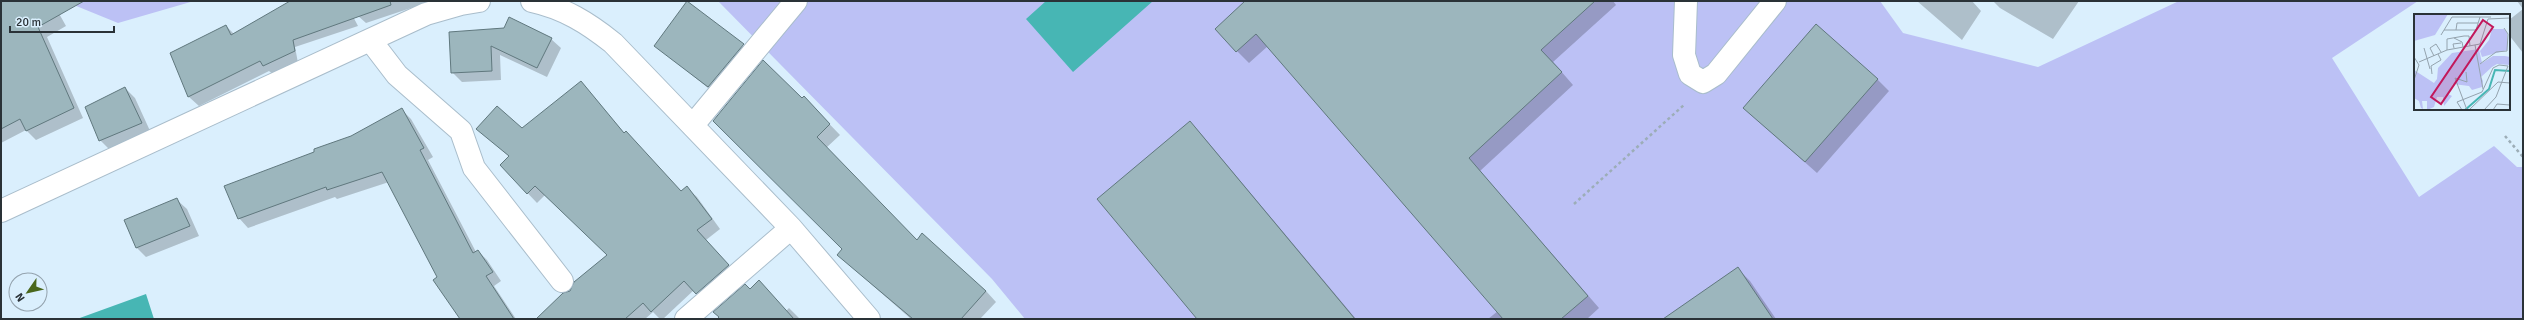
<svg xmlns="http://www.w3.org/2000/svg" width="2524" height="320" font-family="Signika,sans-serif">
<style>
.green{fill:#bcc1f5}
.water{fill:#47b6b4}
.shadow{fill:#0003}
.building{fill:#9cb6bd;stroke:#60787e}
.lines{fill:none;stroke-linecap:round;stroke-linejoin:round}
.minor-casing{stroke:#a9bdcb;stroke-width:24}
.path{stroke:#9cadb7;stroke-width:2.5;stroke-dasharray:3 3;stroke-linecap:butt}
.minor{stroke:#fff;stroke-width:22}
.inset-river{fill:none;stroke:#47b6b4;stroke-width:2}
.inset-road{fill:none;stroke:#94a3ae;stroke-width:1}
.view{fill:#c2185b;fill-opacity:0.15;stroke:#c2185b;stroke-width:2}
.inset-edge{fill:none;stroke:#2a3237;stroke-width:2}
</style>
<rect width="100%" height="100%" fill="#daeffd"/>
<path class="green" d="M64 1H194L118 23Z
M718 1H1880L1903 33 2038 67 2179 1H2418L2332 58 2419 197 2494 146 2517 167H2523V319H1025L992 279Z"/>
<path class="water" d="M1046 1H1153L1073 72 1026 19Z
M146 294 154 319H77Z"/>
<path class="shadow" d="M1 1H52L66 26 47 37 83 118 36 140 26 130 1 143Z
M292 1H432L366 23 348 7 358 26 295 47 298 63 274 75 269 71 199 106 189 97 171 53 226 26 234 34Z
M1246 1H1613L1616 5 1553 62 1573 85 1480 171 1599 308 1587 319H1488L1498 311 1268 46 1249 63 1237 51Z
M1917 1H1972L1981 11 1962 40Z
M1993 1H2079L2053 39 2000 8Z
M2517 1H2523V53L2509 35V20L2523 9Z
M687 3 753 54 718 96 655 45Z
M504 29 551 39 561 48 547 77 500 55 501 80 462 82 452 72Z
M1877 79 1889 91 1817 173 1756 119Z
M581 82 625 134 681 192 687 188 697 197 720 229 706 240 737 275 706 302 694 290 663 319H660L653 312 645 319H538L608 255 545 195 537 203 501 165 510 157 478 129 522 130Z
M125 88 135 98 151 133 110 150 100 140Z
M802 99 814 108 840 135 826 148 917 241 986 291 996 302 980 319H911L838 255 844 249 714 121Z
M402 110 411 119 433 157 428 160 476 252 478 251 487 260 501 281 494 286 516 319H461L389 182 337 199 335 197 248 228 239 218 316 152 352 137Z
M1190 122 1202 135 1356 319H1198Z
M177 200 187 209 199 236 146 257 136 247Z
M1738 269 1750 281 1776 319H1665Z
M759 281 786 311 789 308 800 319H722Z"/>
<path class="building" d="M1 1H84L38 27 74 108 26 131 20 119 1 129Z
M290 1H390L391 5 293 40 295 51 263 66 260 61 188 97 170 53 226 25 231 35Z
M687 1 744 44 708 87 654 46Z
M1245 1H1595L1541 50 1562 72 1469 158 1588 296 1561 319H1503L1256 34 1236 52 1215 29Z
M509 17 552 38 537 68 491 46 492 71 451 73 449 32 504 28Z
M1816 24 1878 79 1805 162 1743 108Z
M763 60 802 98 804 96 830 124 817 137 917 240 922 233 986 291 961 319H913L837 255 842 249 713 121Z
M581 81 624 133 626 131 681 191 687 186 712 219 697 230 729 265 696 294 684 281 651 312 643 303 625 319H536L563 293 570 291 574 282 607 255 535 186 527 194 500 165 509 156 476 129 497 106 522 128Z
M125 87 142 123 99 141 85 107Z
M402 108 424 148 420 150 473 253 478 250 493 272 486 276 514 319H460L433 280 437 277 382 172 327 190 326 187 238 219 224 186 314 152V149L351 136Z
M1190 121 1355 319H1197L1097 199Z
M177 198 190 226 136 248 124 220Z
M1738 267 1773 319H1663Z
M759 280 794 319H717L719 317 713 312 745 284 750 289Z"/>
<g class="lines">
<defs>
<path id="minor" d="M532 1C564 8 588 23 613 43L791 228 869 319
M1686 1 1684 55 1690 74 1703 82 1716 74 1775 1
M371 41 397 75 461 131 474 168 562 281
M693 125 796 1
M1 211 426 14 461 4 479 1
M686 319 791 228"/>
</defs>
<use href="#minor" class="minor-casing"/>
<path class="path" d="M2505 136 2523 157
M1574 204 1685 104"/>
<use href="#minor" class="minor"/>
</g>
<g transform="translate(2414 14)">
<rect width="96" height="96" fill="#daeffd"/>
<path d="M0 0H34L21 21 0 27ZM78 15H90L93 19V36L68 43 66 37 75 26ZM65 35 68 49 79 42H91L96 43V51L83 50 78 53 67 63 69 67 68 73 58 76 55 72 39 70 34 80 38 82 30 92 29 83H23L20 93 13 96V87H8L9 95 7 94 5 87 0 84V56L20 69 23 65 24 54 38 39Z" fill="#bcc1f5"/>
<path class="inset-river" d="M51 96 75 75 81 56 96 57"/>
<path class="inset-road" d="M48 0H95M30 16H62L66 3M42 16 43 9H64M27 21 38 3H77M40 24 48 28 49 33M61 31 69 75M10 34 16 55M40 34 39 30 47 29M33 36V25L50 22H55L56 32M20 42 16 34 22 30 27 38M0 43 5 51 0 66M5 48 33 36 66 30 74 5 96 4M66 50 82 38 93 37 94 20 90 14M52 58 53 68 41 64 53 96M18 60 17 52 27 46 24 40M48 96 43 88 68 78 79 54 85 51 94 52 82 83 70 96M55 96 84 68 96 69M79 96 83 90 96 91"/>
<path class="view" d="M69 6 79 13 27 90 17 83Z"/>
<rect width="96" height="96" class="inset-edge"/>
</g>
<rect width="2524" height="320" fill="none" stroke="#2a3237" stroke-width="4"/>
<g transform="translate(28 292) rotate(236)"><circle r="19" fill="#daeffd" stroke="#94a3ae"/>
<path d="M0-3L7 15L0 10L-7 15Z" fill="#49671c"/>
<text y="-6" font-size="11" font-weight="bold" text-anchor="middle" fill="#2a3237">N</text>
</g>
<path d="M10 26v6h104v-6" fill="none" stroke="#2a3237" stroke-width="2"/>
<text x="16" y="26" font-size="12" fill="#2a3237" stroke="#daeffd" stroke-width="3" paint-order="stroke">20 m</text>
</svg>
